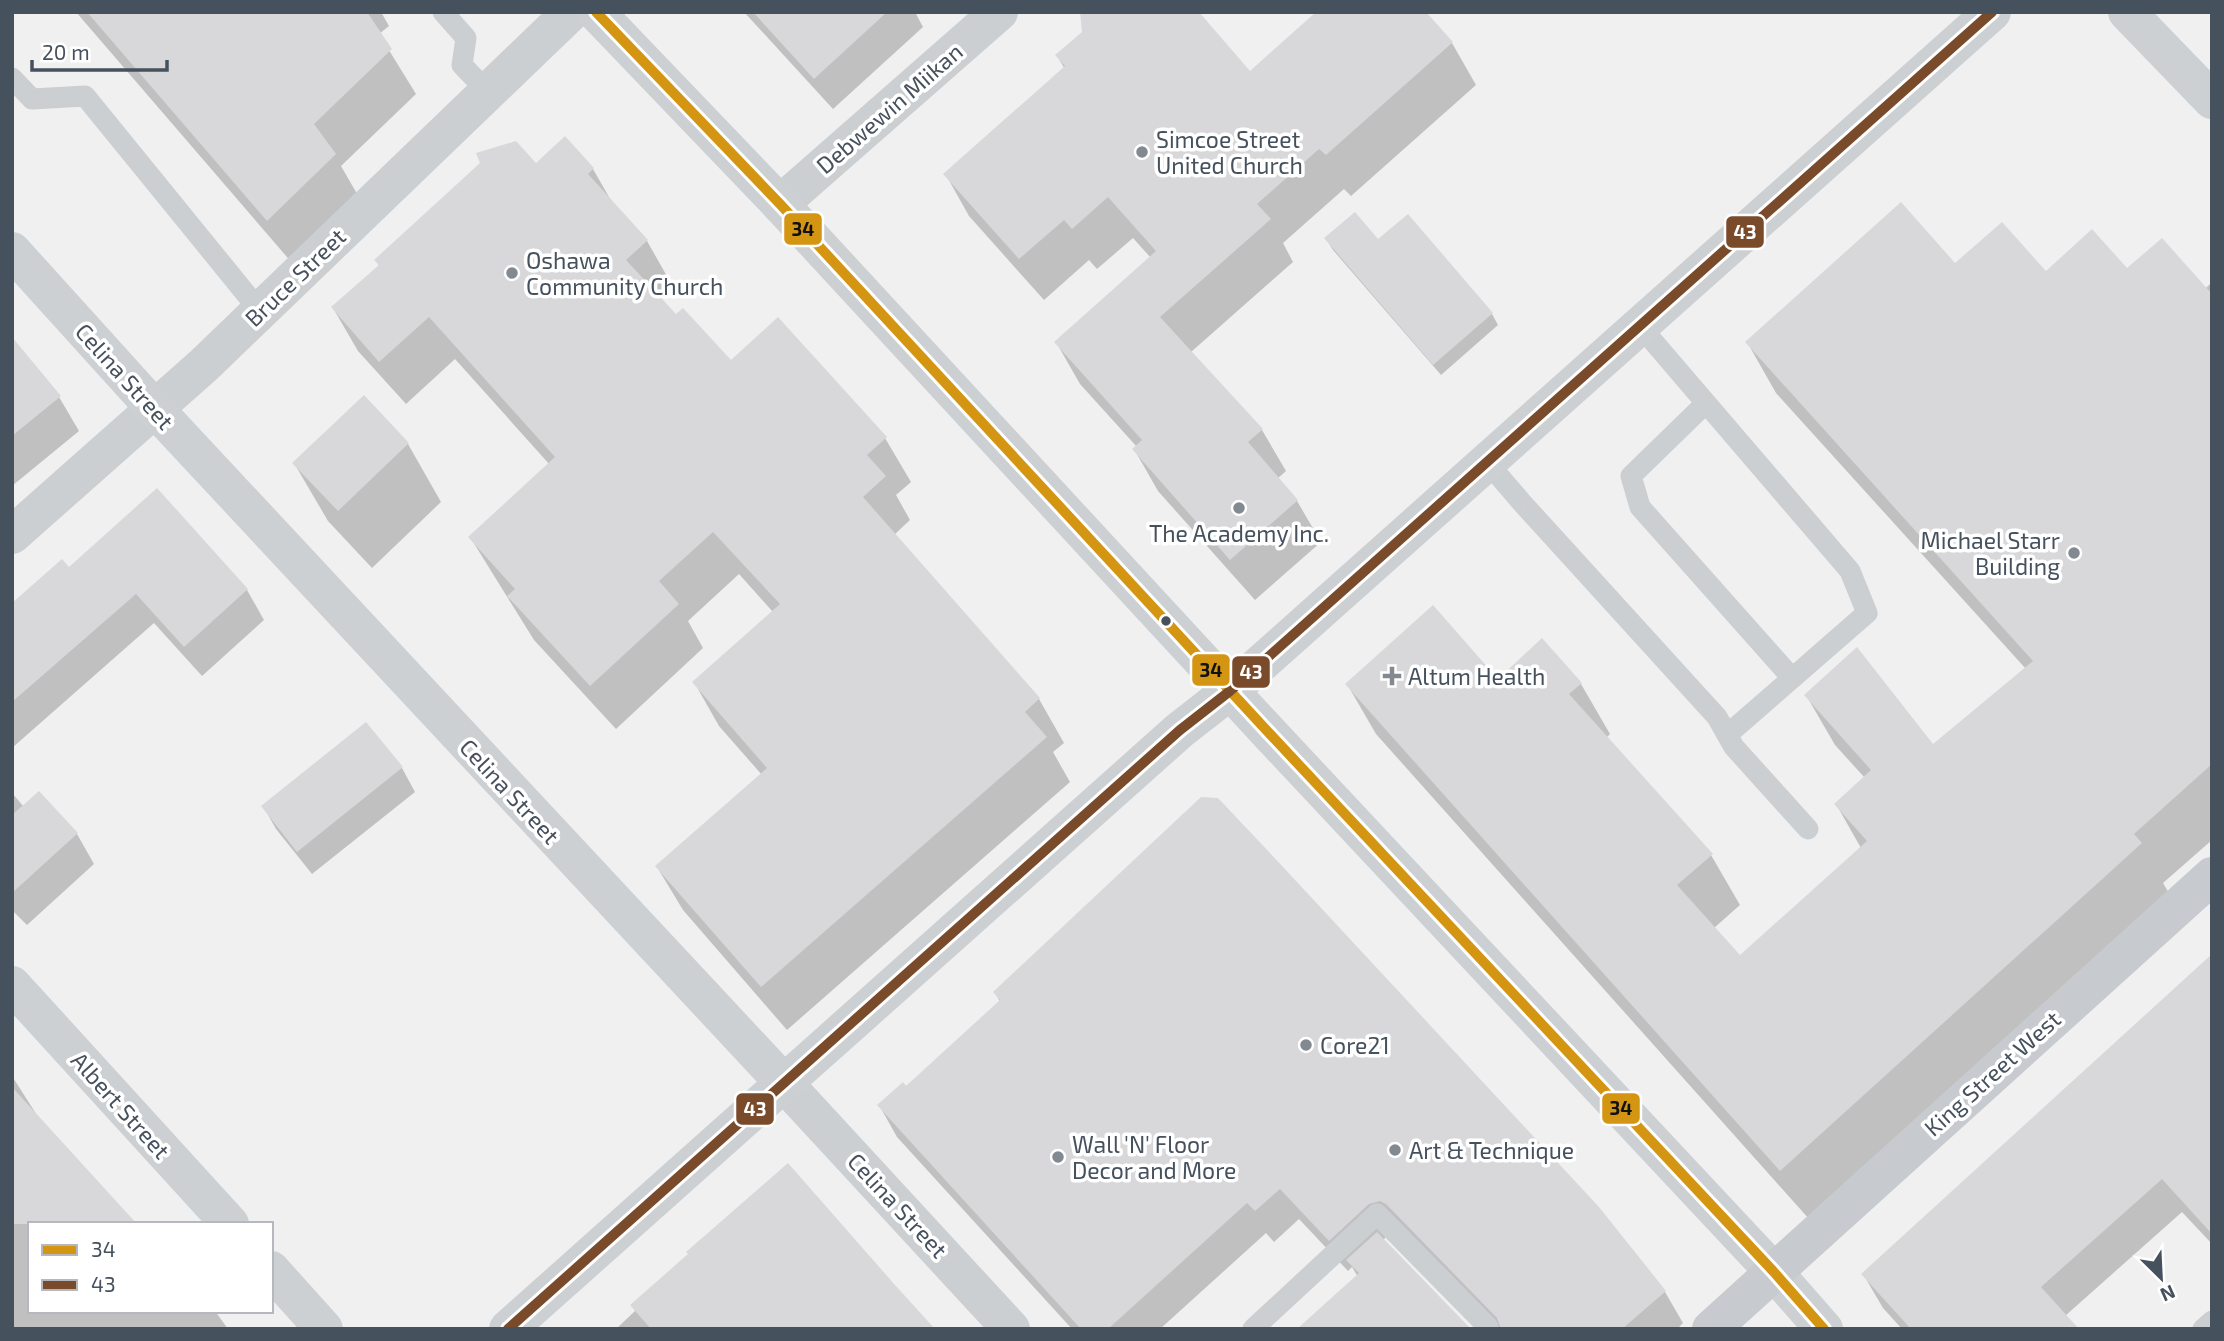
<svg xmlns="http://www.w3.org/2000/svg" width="2224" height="1341" font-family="'Exo 2',sans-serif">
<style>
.shadow{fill:#0003}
.building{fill:#d8d8da}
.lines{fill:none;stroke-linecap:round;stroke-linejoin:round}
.lane{stroke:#cccfd1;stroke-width:21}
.street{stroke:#cccfd1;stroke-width:38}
.secondary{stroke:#cdd0d3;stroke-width:38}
.primary{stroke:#c7cbcf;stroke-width:38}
.bus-1-casing{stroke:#fff;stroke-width:16}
.bus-2-casing{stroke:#fff;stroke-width:16}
.bus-1{stroke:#d49513;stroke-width:10}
.bus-2{stroke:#7a4b2a;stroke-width:10}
.poi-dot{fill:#828991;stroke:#fff;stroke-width:2.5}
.bus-dot{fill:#46515e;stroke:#fff;stroke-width:2.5}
.labels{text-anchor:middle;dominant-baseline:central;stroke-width:7;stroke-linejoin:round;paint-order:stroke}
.street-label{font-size:23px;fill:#46515e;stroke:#fff}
.poi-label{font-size:23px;fill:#46515e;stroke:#fff;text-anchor:start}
.line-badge{stroke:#fff;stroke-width:2.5}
.badge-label{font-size:19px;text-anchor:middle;font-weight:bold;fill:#fff}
.pale-badge-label{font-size:19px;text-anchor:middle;font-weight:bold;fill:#111}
</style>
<rect width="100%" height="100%" fill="#f1f0f0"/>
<path class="shadow" d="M76 12H381L389 26 379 34 416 94 341 166 360 199 293 264Z
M744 12H915L923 27 833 109Z
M1424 12 1452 43 1476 85 1351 196 1344 189 1283 243 1293 262 1191 352 1262 430 1286 471 1277 479 1297 501 1321 542 1255 600 1158 491 1134 449 1137 447 1080 384 1056 342 1151 258 1133 238 1097 269 1089 260 1044 300 969 216 946 175 1065 69 1057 56 1250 73Z
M536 165 593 169 613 204 647 241 672 285 658 297 676 317 731 362 885 438 911 482 896 495 910 520 894 535 1039 699 1064 743 1053 752 1070 782 787 1030 683 910 657 867 762 775 719 726 694 682 773 612 739 574 688 621 703 648 616 729 534 640 470 537 550 465 455 359 406 404 358 351 333 308 379 266 376 260Z
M1326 239 1378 242 1492 314 1498 325 1441 375 1333 250Z
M1955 266 2205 289 2212 282V840L2163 883 2170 895 1810 1220 1376 734 1347 684 1498 681 1581 684 1610 734 1606 738 1711 855 1740 905 1714 928 1740 957 1861 848 1836 804 1865 778 1835 745 1806 695 1933 747 2026 669 1776 393 1747 342Z
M12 339 59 397 79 431 12 486Z
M363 397 408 444 441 502 372 568 328 521 294 463Z
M157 490 247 590 264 620 202 676 154 623 12 748V605L69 569Z
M366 724 402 768 415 792 312 874 276 829 263 806Z
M12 793 24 807 77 834 94 864 27 925 12 910Z
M2212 956V1244L2182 1212 2065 1316 2076 1329H1902L1883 1308 1863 1274Z
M995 992 1665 1292 1683 1323 1677 1329H1496L1387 1235 1358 1277 1352 1267 1348 1271 1299 1219 1274 1242 1266 1233 1160 1329H1072L897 1137 879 1105 906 1088 1000 1002Z
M12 1076 40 1120 30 1224V1311H215L228 1329H12Z
M632 1305 933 1329H616L635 1311Z"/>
<path class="building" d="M87 12H367L392 49 314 124 336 154 267 221Z
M753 12H887L814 79Z
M1080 12H1199L1250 71 1316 12H1426L1453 42 1326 155 1319 149 1257 204 1271 219 1160 317 1263 429 1248 442 1298 500 1230 560 1132 449 1142 440 1054 342 1156 251 1108 197 1072 229 1064 220 1019 259 943 174 1065 66 1055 55 1082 32Z
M565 136 594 168 588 174 648 240 626 260 676 314 683 308 731 360 778 317 887 437 867 455 886 476 863 497 1040 698 1025 712 1047 737 761 987 655 866 767 768 692 682 780 604 713 532 659 581 679 604 590 686 507 596 515 589 468 537 555 457 429 317 379 362 331 307 379 265 374 260 480 163 476 153 516 141 536 163Z
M1901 202 1955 263 2002 222 2046 271 2092 229 2127 268 2162 238 2212 294V764L2134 834 2142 843 1780 1171 1345 684 1433 605 1498 679 1542 638 1582 683 1569 694 1713 854 1677 885 1740 955 1867 841 1834 804 1871 770 1804 695 1857 647 1933 744 2033 661 1745 342Z
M1355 212 1378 239 1408 214 1493 313 1433 365 1324 238Z
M12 337 61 396 12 436Z
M364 395 409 443 338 511 292 463Z
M157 488 248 589 184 647 136 594 12 702V603L62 559 69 567Z
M366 722 403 767 297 852 261 806Z
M39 791 78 833 12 893V815Z
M1201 797 1218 798 1270 853 1599 1207 1666 1291 1622 1329H1501L1497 1318 1386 1204 1380 1201 1369 1204 1329 1241 1280 1189 1255 1211 1247 1203 1108 1329H1081L877 1105 903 1082 906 1086 1000 1000 993 992Z
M2212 954V1234L2162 1179 2041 1287 2079 1329H1911L1861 1274Z
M12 1087 137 1224H12Z
M788 1163 895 1285 935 1329H651L630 1305 688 1254 686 1252Z
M1377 1232 1471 1329H1297L1359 1273 1346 1260Z"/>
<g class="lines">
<path class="lane" d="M443 12 466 38 462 65 487 91
M12 78 32 99 85 96 260 311
M1640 326 1850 571 1867 613 1727 735
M1706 403 1631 476 1640 507 1792 678
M1487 462 1524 505 1717 717 1734 747 1808 829
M1253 1329 1377 1214 1488 1327
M2203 1329 2212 1321"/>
<path class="street" d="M780 204 999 12
M12 535 204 365 571 12
M784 1083 1011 1329"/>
<path class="secondary" d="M596 12 780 204 1270 734 1773 1271 1824 1329
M2127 12 2212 100
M12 251 155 409 784 1083
M12 985 230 1224
M271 1270 324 1329
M508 1329 1180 730 1230 691 1992 12"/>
<path class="primary" d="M1711 1329 2212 876"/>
<defs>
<path id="bus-1" d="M596 12 780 204 1270 734 1773 1271 1824 1329"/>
<path id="bus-2" d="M508 1329 1180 730 1230 691 1992 12"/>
</defs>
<use href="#bus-1" class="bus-1-casing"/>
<use href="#bus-2" class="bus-2-casing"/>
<use href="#bus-1" class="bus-1"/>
<use href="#bus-2" class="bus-2"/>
</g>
<g class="poi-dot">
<circle cx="1142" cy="152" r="7"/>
<circle cx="512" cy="273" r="7"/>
<circle cx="1239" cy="508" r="7"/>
<circle cx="2074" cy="553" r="7"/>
<path d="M1388.5 665.5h7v7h7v7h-7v7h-7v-7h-7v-7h7z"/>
<circle cx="1306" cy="1045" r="7"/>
<circle cx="1395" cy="1150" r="7"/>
<circle cx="1058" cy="1157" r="7"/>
</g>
<circle class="bus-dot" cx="1166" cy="621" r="6"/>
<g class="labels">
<g class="street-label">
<text transform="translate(889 108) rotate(-41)">Debwewin Miikan</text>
<text transform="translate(295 277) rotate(-44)">Bruce Street</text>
<text transform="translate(125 376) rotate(48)">Celina Street</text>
<text transform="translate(510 791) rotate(47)">Celina Street</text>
<text transform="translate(1992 1073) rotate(-42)">King Street West</text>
<text transform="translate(121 1105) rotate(48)">Albert Street</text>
<text transform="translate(898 1205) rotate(47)">Celina Street</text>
</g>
<g class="poi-label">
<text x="1156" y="139">Simcoe Street<tspan x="1156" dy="26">United Church</tspan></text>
<text x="526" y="260">Oshawa<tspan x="526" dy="26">Community Church</tspan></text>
<text x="1239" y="533" text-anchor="middle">The Academy Inc.</text>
<text x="2060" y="540" text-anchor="end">Michael Starr<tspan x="2060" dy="26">Building</tspan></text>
<text x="1408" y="676">Altum Health</text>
<text x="1320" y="1045">Core21</text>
<text x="1072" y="1144">Wall 'N' Floor<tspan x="1072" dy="26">Decor and More</tspan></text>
<text x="1409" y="1150">Art &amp; Technique</text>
</g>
</g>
<g class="line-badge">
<rect x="783" y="212" width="40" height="34" rx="7" fill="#d49513"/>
<rect x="1725" y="215" width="40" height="34" rx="7" fill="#7a4b2a"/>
<rect x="1191" y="653" width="40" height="34" rx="7" fill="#d49513"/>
<rect x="1231" y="655" width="40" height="34" rx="7" fill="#7a4b2a"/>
<rect x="1601" y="1092" width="40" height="33" rx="7" fill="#d49513"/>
<rect x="735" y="1092" width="40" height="34" rx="7" fill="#7a4b2a"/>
</g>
<g class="badge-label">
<text x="1745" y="239">43</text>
<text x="1251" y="679">43</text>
<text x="755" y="1116">43</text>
</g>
<g class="pale-badge-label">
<text x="803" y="236">34</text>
<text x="1211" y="677">34</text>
<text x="1621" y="1115">34</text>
</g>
<rect width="2224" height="1341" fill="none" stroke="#46515e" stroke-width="28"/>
<rect x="28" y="1222" width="245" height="91" fill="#ffffff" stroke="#b5b9bf" stroke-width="2"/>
<rect x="42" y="1245" width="35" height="10" fill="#d49513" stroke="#b5b9bf" stroke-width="2"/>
<text x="91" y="1257" font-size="21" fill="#46515e">34</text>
<rect x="42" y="1280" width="35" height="10" fill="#7a4b2a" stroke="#b5b9bf" stroke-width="2"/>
<text x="91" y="1292" font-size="21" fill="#46515e">43</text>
<g transform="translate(2161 1278) rotate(156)" stroke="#ffffff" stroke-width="5" paint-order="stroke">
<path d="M0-5L12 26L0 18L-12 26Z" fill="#46515e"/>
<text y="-10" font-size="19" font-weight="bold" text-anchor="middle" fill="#46515e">N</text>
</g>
<path d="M32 60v10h135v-10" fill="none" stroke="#46515e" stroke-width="3.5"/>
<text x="42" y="60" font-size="21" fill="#46515e" stroke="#ffffff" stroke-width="5" paint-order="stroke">20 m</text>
</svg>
